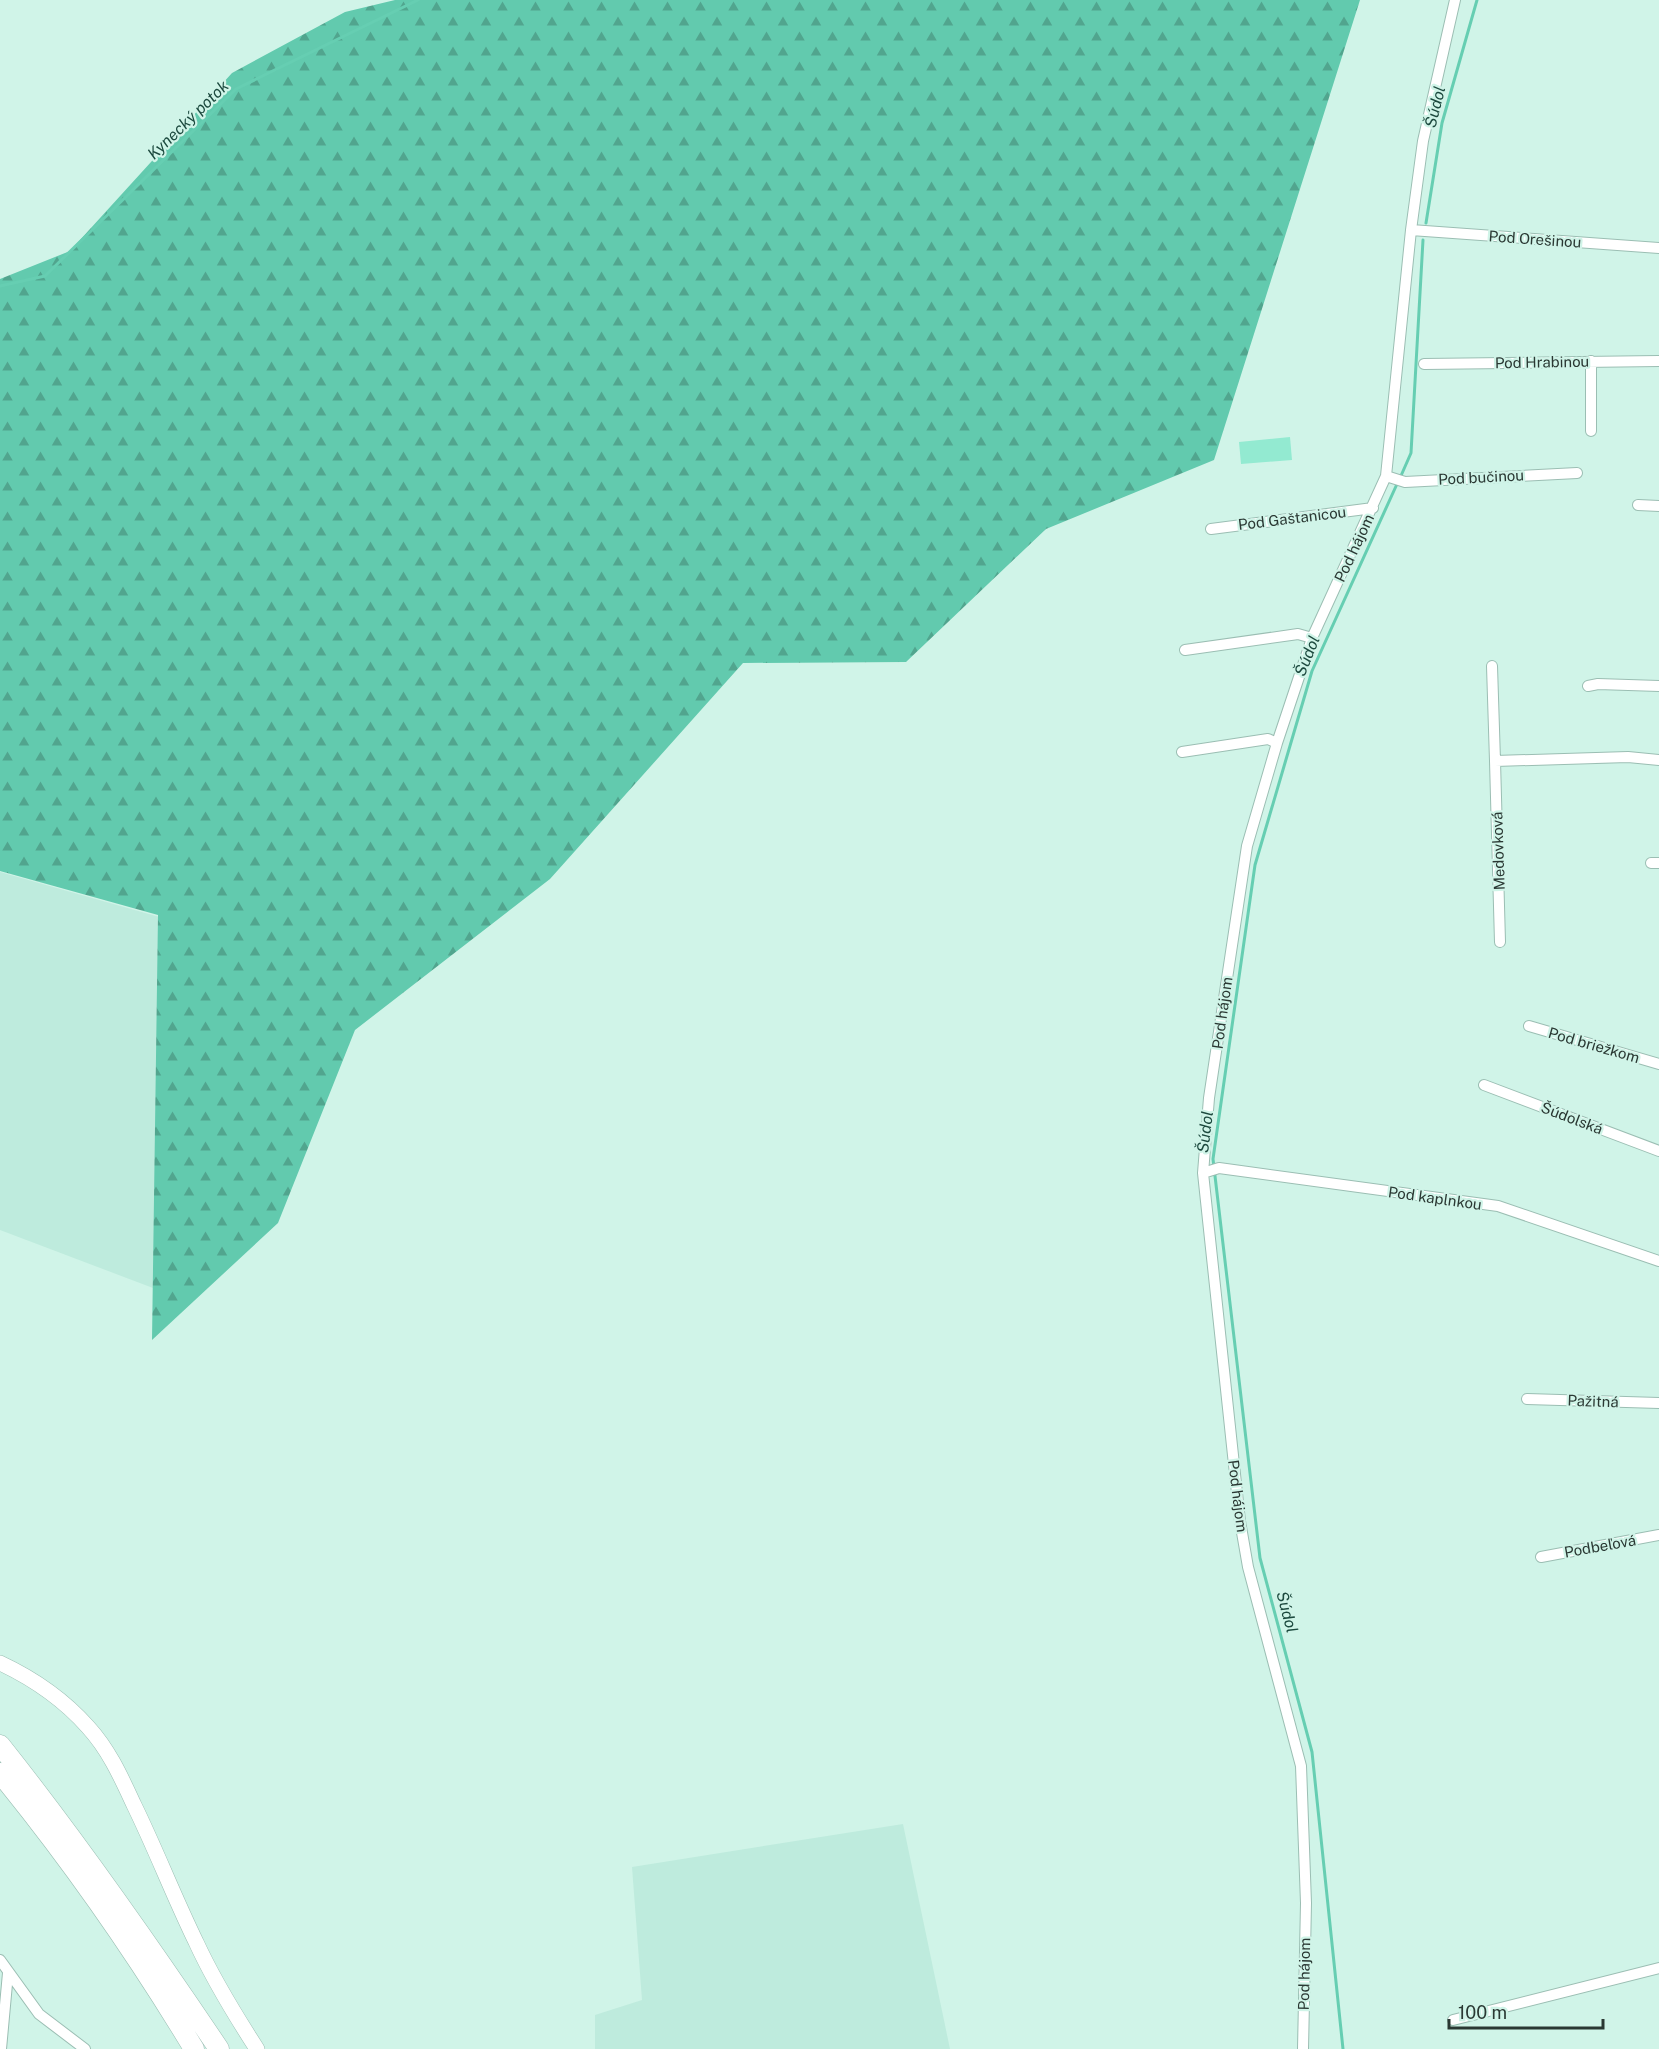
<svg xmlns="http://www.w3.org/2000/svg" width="1659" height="2049" font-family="'Public Sans',sans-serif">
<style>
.built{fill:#beebdd}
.forest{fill:url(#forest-firs)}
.pitch{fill:#93ead1}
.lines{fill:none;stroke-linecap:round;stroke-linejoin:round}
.stream{stroke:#66ceb2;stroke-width:3}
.street-casing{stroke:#9bbeb3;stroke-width:12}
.secondary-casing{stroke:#9bbeb3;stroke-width:16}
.highway-casing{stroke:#9bbeb3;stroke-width:21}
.street{stroke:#fff;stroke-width:10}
.secondary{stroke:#fff;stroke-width:15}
.highway{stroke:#fff;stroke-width:20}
.labels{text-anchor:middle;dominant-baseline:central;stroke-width:4.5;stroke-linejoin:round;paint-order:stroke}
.street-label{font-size:15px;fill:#2a3833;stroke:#d0f4e8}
.water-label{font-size:16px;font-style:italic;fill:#1c493e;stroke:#d0f4e8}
</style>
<defs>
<pattern id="forest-firs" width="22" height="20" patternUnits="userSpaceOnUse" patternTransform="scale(1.5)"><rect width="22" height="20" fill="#62caae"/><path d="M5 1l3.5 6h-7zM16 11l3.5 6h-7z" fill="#51a58e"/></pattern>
</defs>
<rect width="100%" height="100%" fill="#d0f4e8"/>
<path class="built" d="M0 872 163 918 153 1288 0 1230Z
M903 1824 950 2049H595V2015L642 2000 632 1867Z"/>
<path class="forest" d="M395 0H1360L1214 460 1046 529 906 662 743 663 550 879 355 1030 278 1223 152 1340 158 915 0 871V279L70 251 232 73 345 12Z"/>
<path class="pitch" d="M1290 437 1292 460 1241 464 1239 442Z"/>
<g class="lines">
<path class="stream" d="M1426 223 1442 123 1477 0
M0 286 45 276 236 89 418 0
M1400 478 1411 453 1423 240
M1343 2049 1312 1752 1260 1558 1213 1159 1255 865 1312 671 1397 484"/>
<defs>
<path id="street" d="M1411 230 1659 248
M1424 364 1659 361
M1591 431V361
M1386 476 1405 482 1577 473
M1638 505 1659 506
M1211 529 1373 508
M1185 650 1298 634 1312 638
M1492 666 1495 761
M1588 686 1598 684 1659 686
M1182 752 1268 739 1277 743
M1651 863H1659
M1500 942 1495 761 1628 757 1659 760
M1529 1026 1659 1064
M1484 1085 1659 1151
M1203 1173 1219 1168 1498 1206 1659 1261
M1527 1399 1659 1403
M1541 1557 1659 1535
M0 1960 39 2014 85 2049
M1453 2020 1659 1968
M1 2049 8 1973
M1303 2049 1306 1903 1301 1766 1248 1567 1240 1521 1203 1173 1209 1098 1247 846 1277 743 1312 638 1386 476 1411 230 1423 141 1455 0"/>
<path id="secondary" d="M0 1663C32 1678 64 1700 88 1727 109 1750 121 1777 134 1805 156 1850 174 1897 196 1942 213 1979 235 2015 257 2049"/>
<path id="highway" d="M0 1745C78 1843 149 1945 219 2049
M0 1773C71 1860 136 1953 194 2049"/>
</defs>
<use href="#street" class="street-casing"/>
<use href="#secondary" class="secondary-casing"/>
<use href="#highway" class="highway-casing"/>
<use href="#street" class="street"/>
<use href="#secondary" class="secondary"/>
<use href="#highway" class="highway"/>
</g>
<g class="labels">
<g class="street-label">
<text transform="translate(1535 239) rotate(4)">Pod Orešinou</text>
<text transform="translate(1542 362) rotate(-1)">Pod Hrabinou</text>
<text transform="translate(1481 477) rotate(-3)">Pod bučinou</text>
<text transform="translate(1292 518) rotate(-7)">Pod Gaštanicou</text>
<text transform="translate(1354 548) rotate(-65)">Pod hájom</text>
<text transform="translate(1498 851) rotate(-92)">Medovková</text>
<text transform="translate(1222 1013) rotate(-82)">Pod hájom</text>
<text transform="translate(1594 1045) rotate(16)">Pod briežkom</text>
<text transform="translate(1572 1118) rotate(21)">Šúdolská</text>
<text transform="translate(1435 1198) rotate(8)">Pod kaplnkou</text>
<text transform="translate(1593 1401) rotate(2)">Pažitná</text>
<text transform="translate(1238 1496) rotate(83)">Pod hájom</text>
<text transform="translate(1600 1546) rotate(-10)">Podbeľová</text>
<text transform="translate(1304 1974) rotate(-89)">Pod hájom</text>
</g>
<g class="water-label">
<text transform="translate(1435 107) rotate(-76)">Šúdol</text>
<text transform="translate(188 120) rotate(-44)">Kynecký potok</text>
<text transform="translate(1307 656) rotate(-68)">Šúdol</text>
<text transform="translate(1205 1132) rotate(-83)">Šúdol</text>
<text transform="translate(1287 1612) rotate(75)">Šúdol</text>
</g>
</g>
<path d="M1449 2019v9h154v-9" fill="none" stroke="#2a3833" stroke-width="3"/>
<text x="1458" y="2019" font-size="18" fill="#2a3833" stroke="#d0f4e8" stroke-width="4.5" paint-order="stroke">100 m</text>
</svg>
